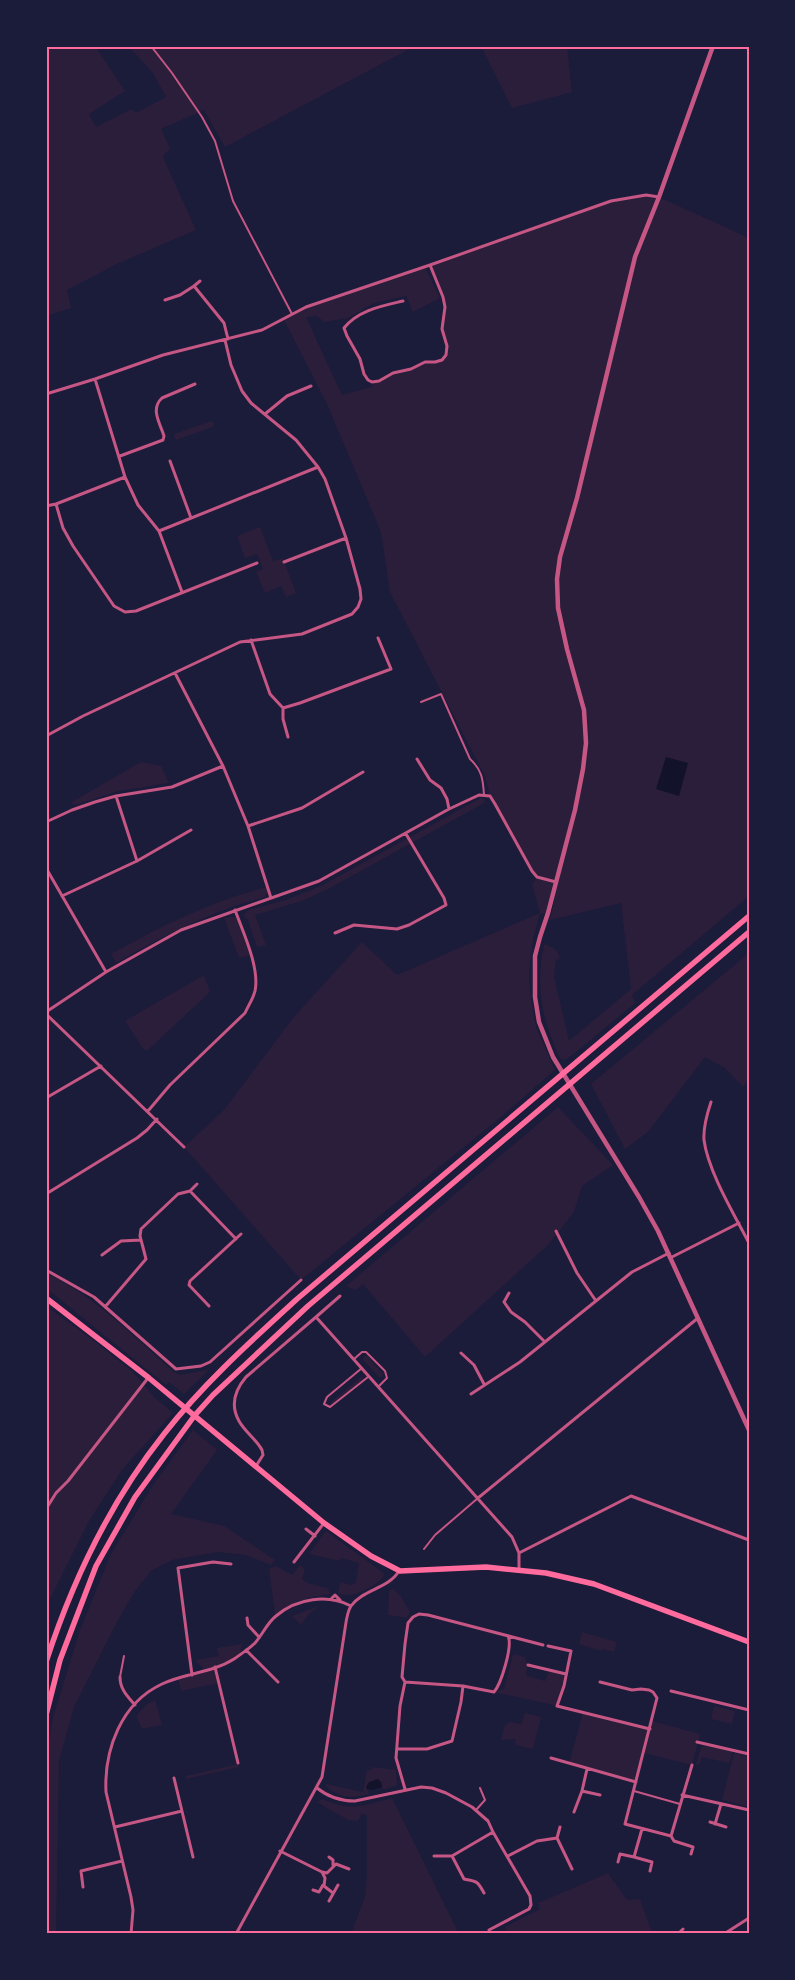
<svg xmlns="http://www.w3.org/2000/svg" width="795" height="1980" font-family="Lora,serif">
<style>
.green{fill:#2a1e3b}
.water{fill:#12122b}
.lines{fill:none;stroke-linecap:round;stroke-linejoin:round}
.service{stroke:#c65784;stroke-width:2}
.minor{stroke:#c65784;stroke-width:3}
.tertiary{stroke:#c65784;stroke-width:4.5}
.primary{stroke:#ff6b9d;stroke-width:5.5}
.trunk{stroke:#ff6b9d;stroke-width:5.5}
.neatline{fill:none;stroke:#ff6b9d;stroke-width:2}
</style>
<rect width="100%" height="100%" fill="#1b1b3a"/>
<path class="green" d="M46 46H95L125 91 89 114 96 127 132 109 136 113 166 97 153 73 128 46H415L225 147 204 110 161 129 170 148 163 157 196 230 117 264 67 290 71 308 46 316Z
M481 46H567L572 92 512 108Z
M646 195 659 197 749 238V896L632 995 635 1003 575 1053 565 1060 560 1059C542 1018 535 989 544 944 553 947 558 949 560 959L556 960 554 976 569 1041 631 989 621 903 550 920 570 830 548 913 540 914 533 939 529 973 530 992 536 1027 555 1070 502 1116 301 1280 184 1147 224 1110 293 1018 362 942 397 975 540 913 532 884 537 877 528 866 490 796 485 776 390 592 381 532 327 404 283 318 302 309 425 267 440 298 413 312 406 296 374 303 348 318 324 322 317 316 306 317 342 395 372 387 373 382 417 365 442 360 446 355 447 346 442 329 444 318 443 297 430 265 611 201Z
M211 421 214 423 213 427 176 440 174 434Z
M260 527 273 561 283 558 296 593 286 597 281 586 265 593 256 572 263 569 257 554 245 558 237 536Z
M141 762 161 766 169 783 119 791 75 805 70 803Z
M479 799H483L486 802 330 888 302 901 255 915 266 945 257 947 248 920 245 918 244 915 248 910 286 900 321 886Z
M267 887 268 891 265 897C211 911 164 935 116 963L111 954C161 926 211 901 267 887Z
M232 916 238 920 250 955 239 958 224 918Z
M749 953V1079L743 1087 725 1068 705 1057 648 1132 625 1149 591 1084Z
M204 975 210 992 148 1050H144L125 1021Z
M558 1107 613 1165 582 1186 574 1212 549 1244 425 1357 363 1284 356 1290 346 1286Z
M46 1273C96 1297 133 1336 174 1372L180 1375 210 1369 184 1394 169 1382 166 1385 46 1288Z
M46 1306 97 1343 133 1372 155 1398 173 1413 122 1470 89 1521 46 1607V1495L50 1486 46 1484Z
M366 1355 383 1374 382 1377H379L363 1360 364 1356Z
M362 1376 363 1377 362 1380 334 1403 329 1404Z
M193 1430 217 1450 171 1514 224 1526 275 1560 271 1565 246 1555 218 1552 172 1560 152 1570 135 1591 118 1620 74 1707 59 1761 56 1934H46V1758L53 1717 80 1630 111 1554 153 1485Z
M326 1531 378 1569 384 1574C383 1583 359 1594 350 1595 347 1596 342 1594 338 1593L340 1582 352 1585 356 1582 359 1563 341 1558 340 1561 309 1554Z
M300 1565 305 1569 302 1579 308 1583 327 1588 331 1594C309 1597 293 1601 275 1614L269 1569 276 1566 292 1575Z
M393 1589 400 1595 410 1612 407 1618 388 1615 389 1591Z
M319 1606 309 1614 301 1625 292 1616Z
M582 1632 617 1642 614 1652 603 1649 602 1651 579 1644Z
M242 1644 240 1655 216 1667 219 1683 181 1691 178 1678 205 1670 195 1660 219 1656 217 1648Z
M513 1654 525 1657 528 1665 526 1674 527 1676 545 1681 548 1673 550 1671 566 1674 564 1686 557 1706 494 1692 504 1689Z
M155 1700 162 1725 142 1729 136 1716 147 1704Z
M714 1706 735 1711 732 1724 711 1719Z
M583 1712 650 1729 652 1721 700 1734 692 1765 644 1753 636 1782 569 1764Z
M525 1713 541 1717 533 1749 516 1745 515 1739 501 1740 505 1725 510 1722 521 1724Z
M702 1745 733 1751 729 1763 702 1757 699 1765 696 1764Z
M734 1753 749 1756V1807L722 1800Z
M238 1764 239 1767 186 1779V1776Z
M372 1767 396 1770 397 1785 383 1790 381 1782 367 1789 369 1794C355 1798 337 1799 326 1786V1784L363 1792 367 1770H371Z
M392 1798 459 1934H351L365 1897 367 1877V1816L362 1813 358 1821 348 1820 317 1802 322 1799C354 1812 360 1806 392 1798Z
M608 1873 627 1900 640 1899 649 1925 654 1934H603L602 1932 598 1934H507L505 1927 540 1909 538 1903Z"/>
<path class="water" d="M666 757 688 763 679 796 656 789Z
M378 1779 381 1782 382 1787 372 1790 367 1789 366 1787 369 1782Z"/>
<g class="lines">
<path class="service" d="M151 46 172 73 202 117 215 141 233 201 292 314
M421 702 441 694 470 759C482 770 483 779 484 795
M354 1359 362 1352H366L385 1371 387 1378 379 1386
M362 1368 327 1397 324 1404 330 1407 368 1377
M424 1549 435 1535 478 1498
M120 1677 124 1656
M634 1791 680 1804
M476 1810 485 1800 480 1788"/>
<path class="minor" d="M194 286 200 281
M165 300 180 295 194 286 224 323 228 339
M403 301C382 306 358 310 344 328L347 336 360 359 364 374 368 380 372 382 379 381 393 373 411 369 425 362H435L442 360 446 355 447 346 442 329 445 307 443 297 430 265
M95 379 125 477 138 505 159 531 182 592
M46 394 95 379 163 355 262 330 306 307 430 265 611 201 646 195 659 197
M265 414 287 396 311 386
M120 456 163 440 164 436C160 423 150 409 162 398L195 384
M170 461 191 518
M56 504 63 528 73 546 114 606 125 612 136 611 257 563
M46 506 56 504 125 477
M159 531 318 467
M284 562 346 538
M251 640 270 694 283 708 300 703 391 669 378 638
M175 673 223 766 248 826 271 898
M283 708V719L288 737
M46 736 83 716 240 642 302 634 352 614 358 607 361 599 360 589 346 538 325 479 318 467 296 440 251 403 242 391 231 365 225 340
M417 759 430 780 441 788 447 799 449 809
M116 796 137 861
M46 822 72 810 95 802 116 796 172 787 223 766
M248 826 302 808 363 772
M46 868 106 972
M62 896 137 861 191 830
M335 933 354 925 397 929 409 925 446 905 444 898 406 834
M46 1012 106 972 181 930 319 881 449 809 479 795 490 796 495 804 532 871 537 877 556 882
M46 1014 184 1147
M46 1098 101 1066
M711 1102C707 1114 703 1127 704 1140 708 1171 734 1214 749 1243
M148 1111 170 1085 245 1013C248 1006 253 999 255 991 260 968 243 932 235 910
M190 1191 197 1184
M46 1194 137 1138 147 1130 157 1119
M556 1231 577 1273 596 1301
M102 1255 121 1241 141 1240
M670 1258 739 1223
M46 1270 94 1297 176 1369 201 1366 210 1362 301 1280
M509 1293 504 1302 511 1312 525 1322 545 1342
M209 1306 189 1285 190 1281 241 1234
M105 1307 146 1259 140 1236 141 1229 178 1194 190 1191 236 1239
M316 1317 340 1296
M461 1353 474 1365 484 1384
M471 1394 520 1362 632 1272 669 1253
M256 1466 263 1455 262 1450C256 1439 245 1432 239 1421 230 1405 235 1390 246 1377L316 1317 512 1537 519 1553V1570
M478 1498 698 1318
M46 1509 56 1493 68 1481 148 1378
M306 1529 315 1536
M519 1553 631 1496 749 1540
M294 1562 324 1523
M331 1599 335 1595 340 1600
M247 1618 248 1625 259 1637
M548 1646 571 1651 564 1686 557 1706 650 1729
M246 1650 278 1682
M528 1665 566 1674
M215 1667 238 1763
M192 1675 178 1568 213 1562 231 1564
M120 1677C120 1689 127 1696 135 1705
M405 1682 463 1686 494 1692C501 1684 513 1646 508 1636
M600 1682 632 1690 641 1689 649 1690 653 1692 657 1698 625 1824 671 1836 692 1765
M671 1691 749 1710
M697 1742 749 1754
M397 1749H427L452 1741 461 1702 463 1686
M551 1758 636 1782
M174 1778 193 1857
M317 1788C328 1797 341 1801 355 1801L421 1787 432 1788 446 1793 472 1807 488 1821 493 1832 530 1896 531 1905 529 1909 489 1930
M405 1789 396 1758 400 1706 405 1682 402 1677 405 1644 408 1623 413 1617 419 1614 428 1615 543 1645
M582 1791 600 1795
M682 1795 749 1810
M574 1812 582 1791 587 1769
M710 1822 726 1827
M715 1824 721 1804
M115 1827 182 1811
M642 1829 634 1857 652 1862 650 1871
M671 1836 674 1841 693 1847 691 1854
M557 1838 560 1827
M280 1851 322 1872 325 1878 324 1886 333 1893
M434 1856H452
M508 1856 537 1841 557 1838 572 1869
M329 1857 333 1860V1865
M618 1862 620 1854 634 1857
M322 1872 327 1873 336 1864 349 1869
M83 1887 81 1871 122 1861
M313 1890 319 1892 323 1885
M484 1893C477 1880 477 1882 464 1879L452 1856 493 1832
M329 1901 338 1885
M131 1934 133 1910 131 1897 106 1792C104 1750 121 1703 162 1684 185 1673 212 1673 234 1659 241 1654 249 1649 255 1643 263 1634 267 1623 276 1616 297 1598 328 1594 351 1606
M236 1934 322 1777 345 1629C346 1622 347 1612 351 1606 363 1589 388 1589 399 1571
M678 1934 683 1929
M724 1934 749 1918"/>
<path class="tertiary" d="M713 46 659 197 635 257 577 498 560 557 557 579 558 608 567 649 584 710 586 743 583 769 575 810 548 913 540 937 535 956V997L539 1022 553 1057 639 1197 658 1231 749 1430"/>
<path class="primary" d="M46 1298 149 1378 324 1523 371 1556 400 1571 486 1567 546 1573 594 1584 749 1642"/>
<path class="trunk" d="M46 1662C73 1579 110 1502 164 1434 203 1384 251 1341 297 1299L749 916
M46 1715 60 1660 96 1566 135 1497 195 1415 213 1395 308 1306 749 932"/>
</g>
<rect width="795" height="1980" fill="none" stroke="#1b1b3a" stroke-width="95"/>
<rect x="48" y="48" width="700" height="1884" class="neatline"/>
</svg>
